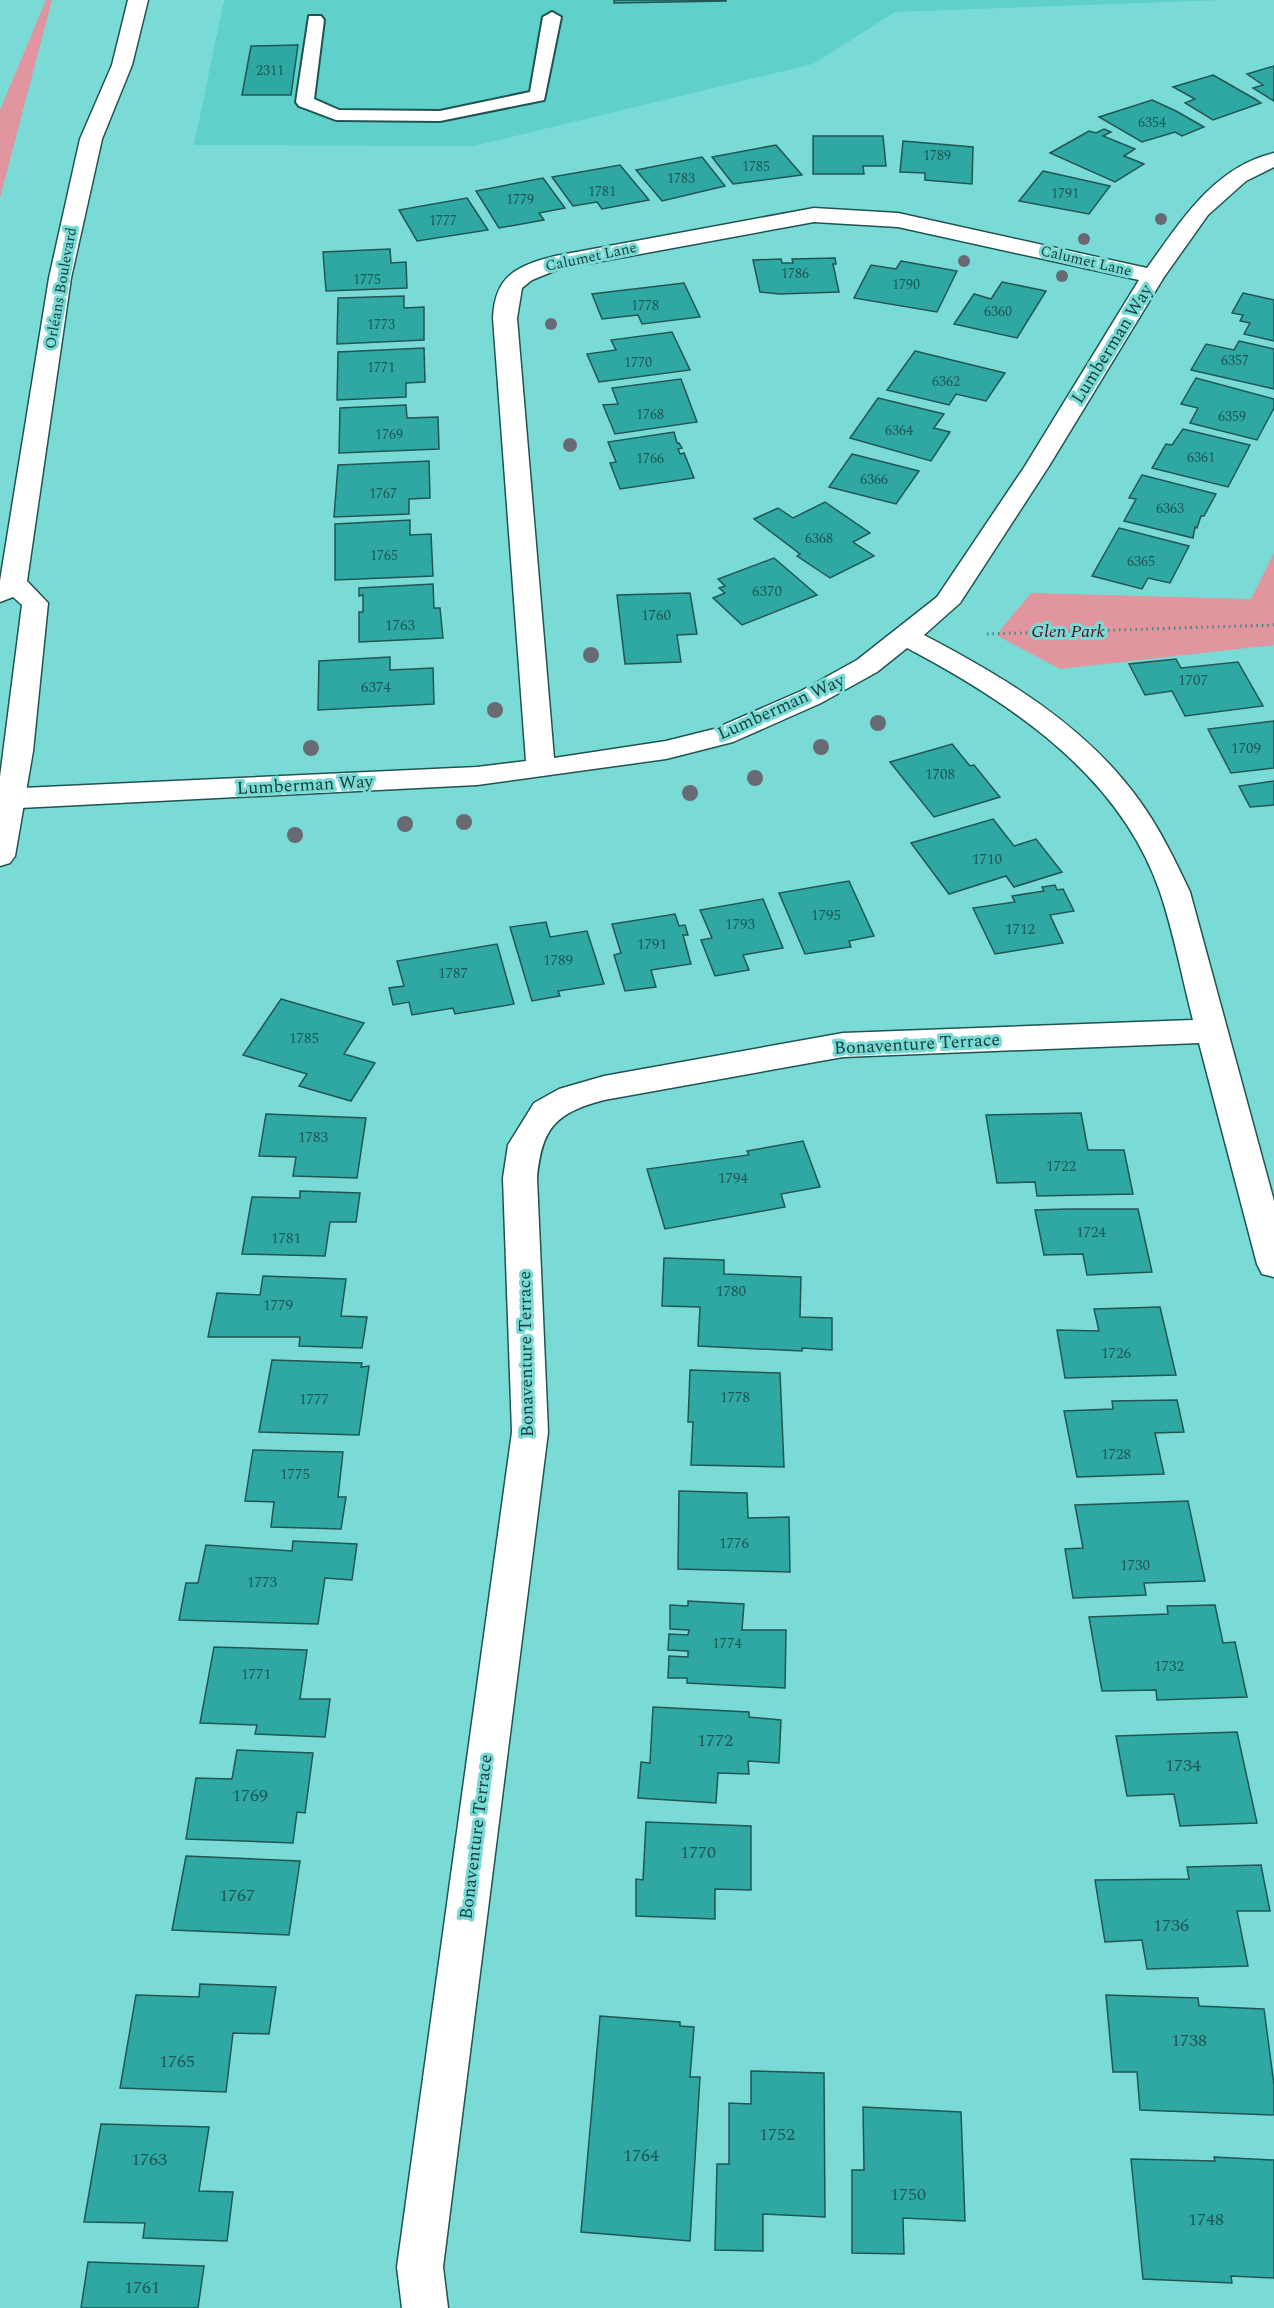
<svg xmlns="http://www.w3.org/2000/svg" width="1274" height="2308" font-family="Spectral,serif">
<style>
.built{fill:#60d0cb}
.green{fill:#e1959e}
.building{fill:#2fa7a2;stroke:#225653;stroke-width:1.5}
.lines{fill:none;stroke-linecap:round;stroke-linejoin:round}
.lane-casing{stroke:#1f5451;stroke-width:4}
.street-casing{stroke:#1f5451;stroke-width:3}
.secondary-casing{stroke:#1f5451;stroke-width:3}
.path{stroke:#448885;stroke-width:3;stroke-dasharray:1.5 4;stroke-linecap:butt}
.lane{fill:#fff;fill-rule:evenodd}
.street{fill:#fff;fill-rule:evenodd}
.secondary{fill:#fff;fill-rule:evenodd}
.tree{fill:#676a72}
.labels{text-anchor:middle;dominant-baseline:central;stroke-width:6;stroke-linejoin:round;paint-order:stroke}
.far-number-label{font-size:14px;fill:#1c5956}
.far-street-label{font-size:15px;fill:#153f3d;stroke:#7adbd6}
.number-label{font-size:15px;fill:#1c5956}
.street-label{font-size:18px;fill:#153f3d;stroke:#7adbd6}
.park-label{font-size:18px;font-style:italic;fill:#580d21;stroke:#7adbd6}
.near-number-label{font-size:18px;fill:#1c5956}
</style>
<rect width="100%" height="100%" fill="#7adbd6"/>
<path class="built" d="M224 0H1226L895 12 813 64 474 146 194 145Z"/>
<path class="green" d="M46 0H52L0 198V110Z
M1274 553V645L1060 669 996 635 1031 593 1251 599Z"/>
<path class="building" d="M614 0H726V1L614 3Z
M298 45 291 95H242L251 46Z
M1274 66V101L1253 88 1263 85 1247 74Z
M1213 75 1255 99 1261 103 1213 120 1185 103 1195 99 1173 87Z
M1152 100 1176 111 1204 127 1182 136 1175 132 1142 142 1099 117Z
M1104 129 1111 132 1103 136 1135 149 1124 156 1144 164 1115 182 1050 153 1089 131 1096 133Z
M813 136H883L886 166H863L864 174H813Z
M903 141 973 147 972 184 925 180V173L900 172Z
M776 145 802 175 733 184 712 157Z
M702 157 725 186 662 201 636 170Z
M620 165 649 200 602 209 597 202 573 206 552 177Z
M1043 171 1110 186 1089 214 1019 201Z
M543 178 565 208 539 213 544 220 499 228 476 191Z
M467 198 488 230 417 241 399 210Z
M390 249 391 263 406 262 407 288 326 291 323 252Z
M835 258 836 264H833L839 292 780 294 760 292 753 260 781 259 782 263H793L792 259Z
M901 261 957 271 937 312 854 298 871 265 896 269Z
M1002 282 1046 291 1017 338 954 324 974 294 991 299Z
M684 283 700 317 642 324 638 315 602 319 592 294Z
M1243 293 1274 300V341L1244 334 1250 323 1240 321 1243 315 1232 313Z
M404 296V308L424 307V340L337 344 338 298Z
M672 332 690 370 599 382 587 354 616 350 611 340Z
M1239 341 1274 349V389L1191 370 1206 344 1234 350Z
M424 348 425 382 406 383V397L337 400 338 352Z
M915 351 1005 373 986 401 956 394 949 405 887 390Z
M1196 378 1274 399V408L1257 440 1190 423 1198 408 1181 404Z
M681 379 697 422 615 434 603 405 618 404 612 388Z
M878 398 944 414 934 428 950 432 931 461 850 438Z
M406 405 407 418 438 417 439 449 339 453 340 408Z
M1183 429 1250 445 1228 487 1152 468 1166 444 1172 445Z
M674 432 677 443H679L682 448 678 449 680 454 684 453 694 478 620 489 610 463 616 462 608 442Z
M852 454 919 471 896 504 829 487Z
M429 461 430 498 409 499V514L334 517 338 465Z
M1142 475 1216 494 1204 516H1201L1197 528 1195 527 1193 538 1124 521 1136 499 1129 498Z
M825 502 870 533 853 542 874 556 830 578 797 556 800 554 754 519 778 508 793 518Z
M410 520V535L431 534 433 576 335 580V524Z
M1119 528 1189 546 1170 583 1148 578 1142 589 1092 576Z
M774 558 817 595 742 625 713 598 725 593 719 588 725 586 718 579Z
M433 584 434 608H440L443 638 359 642V612H363V595L359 596V588Z
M690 593 697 634 677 635 681 662 625 664 617 595Z
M390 657V670L433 668 434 704 318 710 319 661Z
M1176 659 1181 668 1238 662 1263 706 1185 716 1172 691 1145 695 1129 664Z
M1274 721V768L1231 773 1208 729Z
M952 744 970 766 974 765 1000 797 934 817 890 762Z
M1274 781V805L1250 807 1239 786Z
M993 819 1014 846 1036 839 1062 872 1014 887 1006 876 949 894 911 843Z
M849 881 874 936 849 941 851 947 805 954 779 893Z
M1055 885 1057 890 1063 889 1074 911 1050 915 1063 943 995 954 973 908 1015 902 1012 896 1044 891 1042 887Z
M763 899 783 948 743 955 749 970 715 976 701 940 712 938 700 910Z
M675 914 679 926 685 925 688 935H683L691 964 651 970 656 987 625 991 614 955 621 953 612 924Z
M546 922 550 937 587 931 604 984 558 991 560 996 532 1001 510 927Z
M497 944 514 1004 455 1014 453 1008 412 1015 409 1002 393 1005 389 988 404 986 397 961Z
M281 999 364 1023 344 1054 375 1063 351 1101 299 1086 307 1074 243 1055Z
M1081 1113 1088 1150H1124L1133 1194 1037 1196 1035 1182 997 1183 986 1115Z
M266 1114 366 1118 357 1178 293 1176 296 1157 259 1156Z
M803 1141 820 1187 781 1194 785 1207 665 1229 647 1169 749 1155 747 1151Z
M300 1191 360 1193 356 1222H330L325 1256 242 1254 252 1197 300 1198Z
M1068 1209H1138L1152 1272 1087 1275 1083 1254 1044 1255 1035 1210Z
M664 1258 724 1260V1274L801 1277 800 1317 832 1318V1350L802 1348V1351L698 1346 700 1307 662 1306Z
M263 1276 346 1279 341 1316 367 1317 362 1348 299 1346 300 1337H208L217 1293 260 1295Z
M1160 1307 1176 1375 1065 1378 1057 1330 1099 1331 1094 1309Z
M272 1360 362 1363 361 1367 369 1366 359 1435 259 1432Z
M690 1370 780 1373 784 1467 691 1465 693 1422H688Z
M1177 1400 1184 1432 1155 1433 1164 1474 1077 1477 1064 1411 1113 1409 1112 1401Z
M253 1450 343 1452 338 1497H346L341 1529 271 1527 274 1502 245 1501Z
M679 1491 747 1493 748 1518 789 1517 790 1572 678 1569Z
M1188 1501 1205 1581 1144 1583 1146 1595 1073 1598 1065 1549 1083 1548 1075 1505Z
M293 1541 357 1544 352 1580 325 1578 318 1624 179 1620 186 1583H198L206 1545 292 1551Z
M688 1601 744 1604 742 1630H786L785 1688 687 1683V1678H668L669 1656 688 1657V1651L668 1650 669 1634 688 1635 689 1630 670 1629V1605L688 1606Z
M1215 1605 1223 1643 1235 1642 1247 1697 1157 1700 1156 1690 1102 1691 1089 1617 1168 1614 1167 1606Z
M214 1647 307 1650 300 1699H330L325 1737 255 1734 257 1725 200 1723Z
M653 1707 749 1712V1717L781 1720 779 1763 748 1761 749 1774 718 1773 716 1803 638 1798 641 1762 650 1763Z
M1237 1732 1257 1823 1180 1826 1174 1794 1127 1796 1116 1736Z
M237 1750 313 1753 305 1813 297 1812 293 1843 186 1839 196 1778 232 1779Z
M646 1822 751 1826V1890L715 1889V1919L636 1916V1879L643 1880Z
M186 1856 300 1861 289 1935 172 1930Z
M1261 1865 1270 1911H1237L1248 1966 1147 1969 1142 1940 1105 1942 1095 1880 1189 1879 1187 1867Z
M200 1984 276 1987 269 2034 233 2033 226 2092 120 2088 136 1995 199 1997Z
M1106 1995 1198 1998 1199 2006 1264 2009 1274 2085V2115L1140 2110 1137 2072H1113Z
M600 2016 680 2022V2026L694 2027 690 2077H700L690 2241 581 2232Z
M751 2071 824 2073 825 2217 763 2214V2251L715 2250 717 2164H729V2103L751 2104Z
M863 2107 961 2112 965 2221 903 2218 904 2254 852 2253V2170H864Z
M101 2124 209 2127 199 2191 233 2192 227 2241 143 2238 145 2223 84 2222Z
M1214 2157 1274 2160V2278L1231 2276 1232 2283 1143 2279 1131 2159 1215 2161Z
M88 2262 204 2266 198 2308H81Z"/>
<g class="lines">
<defs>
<path id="lane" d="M552 12 561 17 544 100 440 121 336 120 299 106 296 102 309 16H321L324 20 314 99 339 110 440 111 530 92 543 17Z"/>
<path id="street" d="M1274 153V167L1246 181 1208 215 1164 277 1049 466 960 603 924 635C1004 677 1085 725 1139 800 1160 829 1175 860 1190 892L1274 1201V1277L1262 1274 1257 1264 1199 1043 843 1057 604 1100C555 1113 542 1128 537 1178L548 1432 443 2267 448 2308H402L397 2267 512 1432 503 1178 508 1145 534 1103 559 1089 604 1076 843 1033 1193 1020C1182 978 1174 933 1160 892 1120 775 1011 703 907 648L877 672 821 703 733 742 666 759 477 785 0 809V789L477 767 526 761 493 318C495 275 517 266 555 256L814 208 898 213 1147 268C1181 221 1214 167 1274 153ZM814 222 898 227 1139 280 1025 466 937 597 857 660 801 691 714 729 666 741 554 758 517 318 522 288 532 280 559 269Z"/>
<path id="secondary" d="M128 0H148L132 65 102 139 71 278 27 581 48 603 33 751 15 856 10 863 0 866V777L22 605 13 597 0 602V581L49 278 80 139 112 65Z"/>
</defs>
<use href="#lane" class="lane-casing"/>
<use href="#street" class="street-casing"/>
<use href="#secondary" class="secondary-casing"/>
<path class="path" d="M987 634 1274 625"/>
<use href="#lane" class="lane"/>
<use href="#street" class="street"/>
<use href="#secondary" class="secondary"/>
</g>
<g class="tree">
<circle cx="1161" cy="219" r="6"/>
<circle cx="1084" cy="239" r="6"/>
<circle cx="964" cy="261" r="6"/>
<circle cx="1062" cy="276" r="6"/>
<circle cx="551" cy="324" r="6"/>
<circle cx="570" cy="445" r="7"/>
<circle cx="591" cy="655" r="8"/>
<circle cx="495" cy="710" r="8"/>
<circle cx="878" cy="723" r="8"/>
<circle cx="821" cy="747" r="8"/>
<circle cx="311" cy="748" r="8"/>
<circle cx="755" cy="778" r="8"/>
<circle cx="690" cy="793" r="8"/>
<circle cx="464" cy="822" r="8"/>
<circle cx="405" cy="824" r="8"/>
<circle cx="295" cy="835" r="8"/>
</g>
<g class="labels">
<g class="far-number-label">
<text x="270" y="70">2311</text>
<text x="1152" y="122">6354</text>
<text x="937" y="155">1789</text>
<text x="756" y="166">1785</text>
<text x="681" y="178">1783</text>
<text x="602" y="191">1781</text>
<text x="1065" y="193">1791</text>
<text x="520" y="199">1779</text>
<text x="443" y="220">1777</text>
<text x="795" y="273">1786</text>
<text x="367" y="279">1775</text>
<text x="906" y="284">1790</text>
<text x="645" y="305">1778</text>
<text x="998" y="311">6360</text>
<text x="381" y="324">1773</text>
<text x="1235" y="360">6357</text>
<text x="638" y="362">1770</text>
<text x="381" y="367">1771</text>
<text x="946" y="381">6362</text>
<text x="650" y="414">1768</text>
<text x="1232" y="416">6359</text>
<text x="899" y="430">6364</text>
<text x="389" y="434">1769</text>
<text x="1201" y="457">6361</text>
<text x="650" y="458">1766</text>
<text x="874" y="479">6366</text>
<text x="383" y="493">1767</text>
<text x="1170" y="508">6363</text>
<text x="819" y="538">6368</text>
<text x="384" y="555">1765</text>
<text x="1141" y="561">6365</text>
</g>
<g class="far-street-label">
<text transform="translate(591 257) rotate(-12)">Calumet Lane</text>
<text transform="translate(1086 261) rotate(13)">Calumet Lane</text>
<text transform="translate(61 288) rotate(-80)">Orléans Boulevard</text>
</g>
<g class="number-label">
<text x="767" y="591">6370</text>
<text x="656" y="615">1760</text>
<text x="400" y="625">1763</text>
<text x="1193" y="680">1707</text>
<text x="376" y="687">6374</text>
<text x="1246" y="748">1709</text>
<text x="940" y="774">1708</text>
<text x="987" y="859">1710</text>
<text x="826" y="915">1795</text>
<text x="740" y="924">1793</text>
<text x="1020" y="929">1712</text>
<text x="652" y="944">1791</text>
<text x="558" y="960">1789</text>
<text x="453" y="973">1787</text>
<text x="304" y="1038">1785</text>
<text x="313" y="1137">1783</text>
<text x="1061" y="1166">1722</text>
<text x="733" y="1178">1794</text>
<text x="1091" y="1232">1724</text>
<text x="286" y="1238">1781</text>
<text x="731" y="1291">1780</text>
<text x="278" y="1305">1779</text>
<text x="1116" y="1353">1726</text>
<text x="735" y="1397">1778</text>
<text x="314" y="1399">1777</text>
<text x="1116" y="1454">1728</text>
<text x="295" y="1474">1775</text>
<text x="734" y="1543">1776</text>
<text x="1135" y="1565">1730</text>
<text x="262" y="1582">1773</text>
<text x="727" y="1643">1774</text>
<text x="1169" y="1666">1732</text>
<text x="256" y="1674">1771</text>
</g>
<g class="street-label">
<text transform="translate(1112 344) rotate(-58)">Lumberman Way</text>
<text transform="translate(781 707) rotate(-24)">Lumberman Way</text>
<text transform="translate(305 785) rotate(-3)">Lumberman Way</text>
<text transform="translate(917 1044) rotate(-3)">Bonaventure Terrace</text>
<text transform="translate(526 1354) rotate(-91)">Bonaventure Terrace</text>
<text transform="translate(476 1837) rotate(-83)">Bonaventure Terrace</text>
</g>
<g class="park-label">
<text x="1068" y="631">Glen Park</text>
</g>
<g class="near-number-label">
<text x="715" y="1740">1772</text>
<text x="1183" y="1765">1734</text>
<text x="250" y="1795">1769</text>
<text x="698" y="1852">1770</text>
<text x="237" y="1895">1767</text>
<text x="1171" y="1925">1736</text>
<text x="1189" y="2040">1738</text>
<text x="177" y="2061">1765</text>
<text x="777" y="2134">1752</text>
<text x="641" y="2155">1764</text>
<text x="149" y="2159">1763</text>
<text x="908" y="2194">1750</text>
<text x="1206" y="2219">1748</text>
<text x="142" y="2287">1761</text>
</g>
</g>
</svg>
